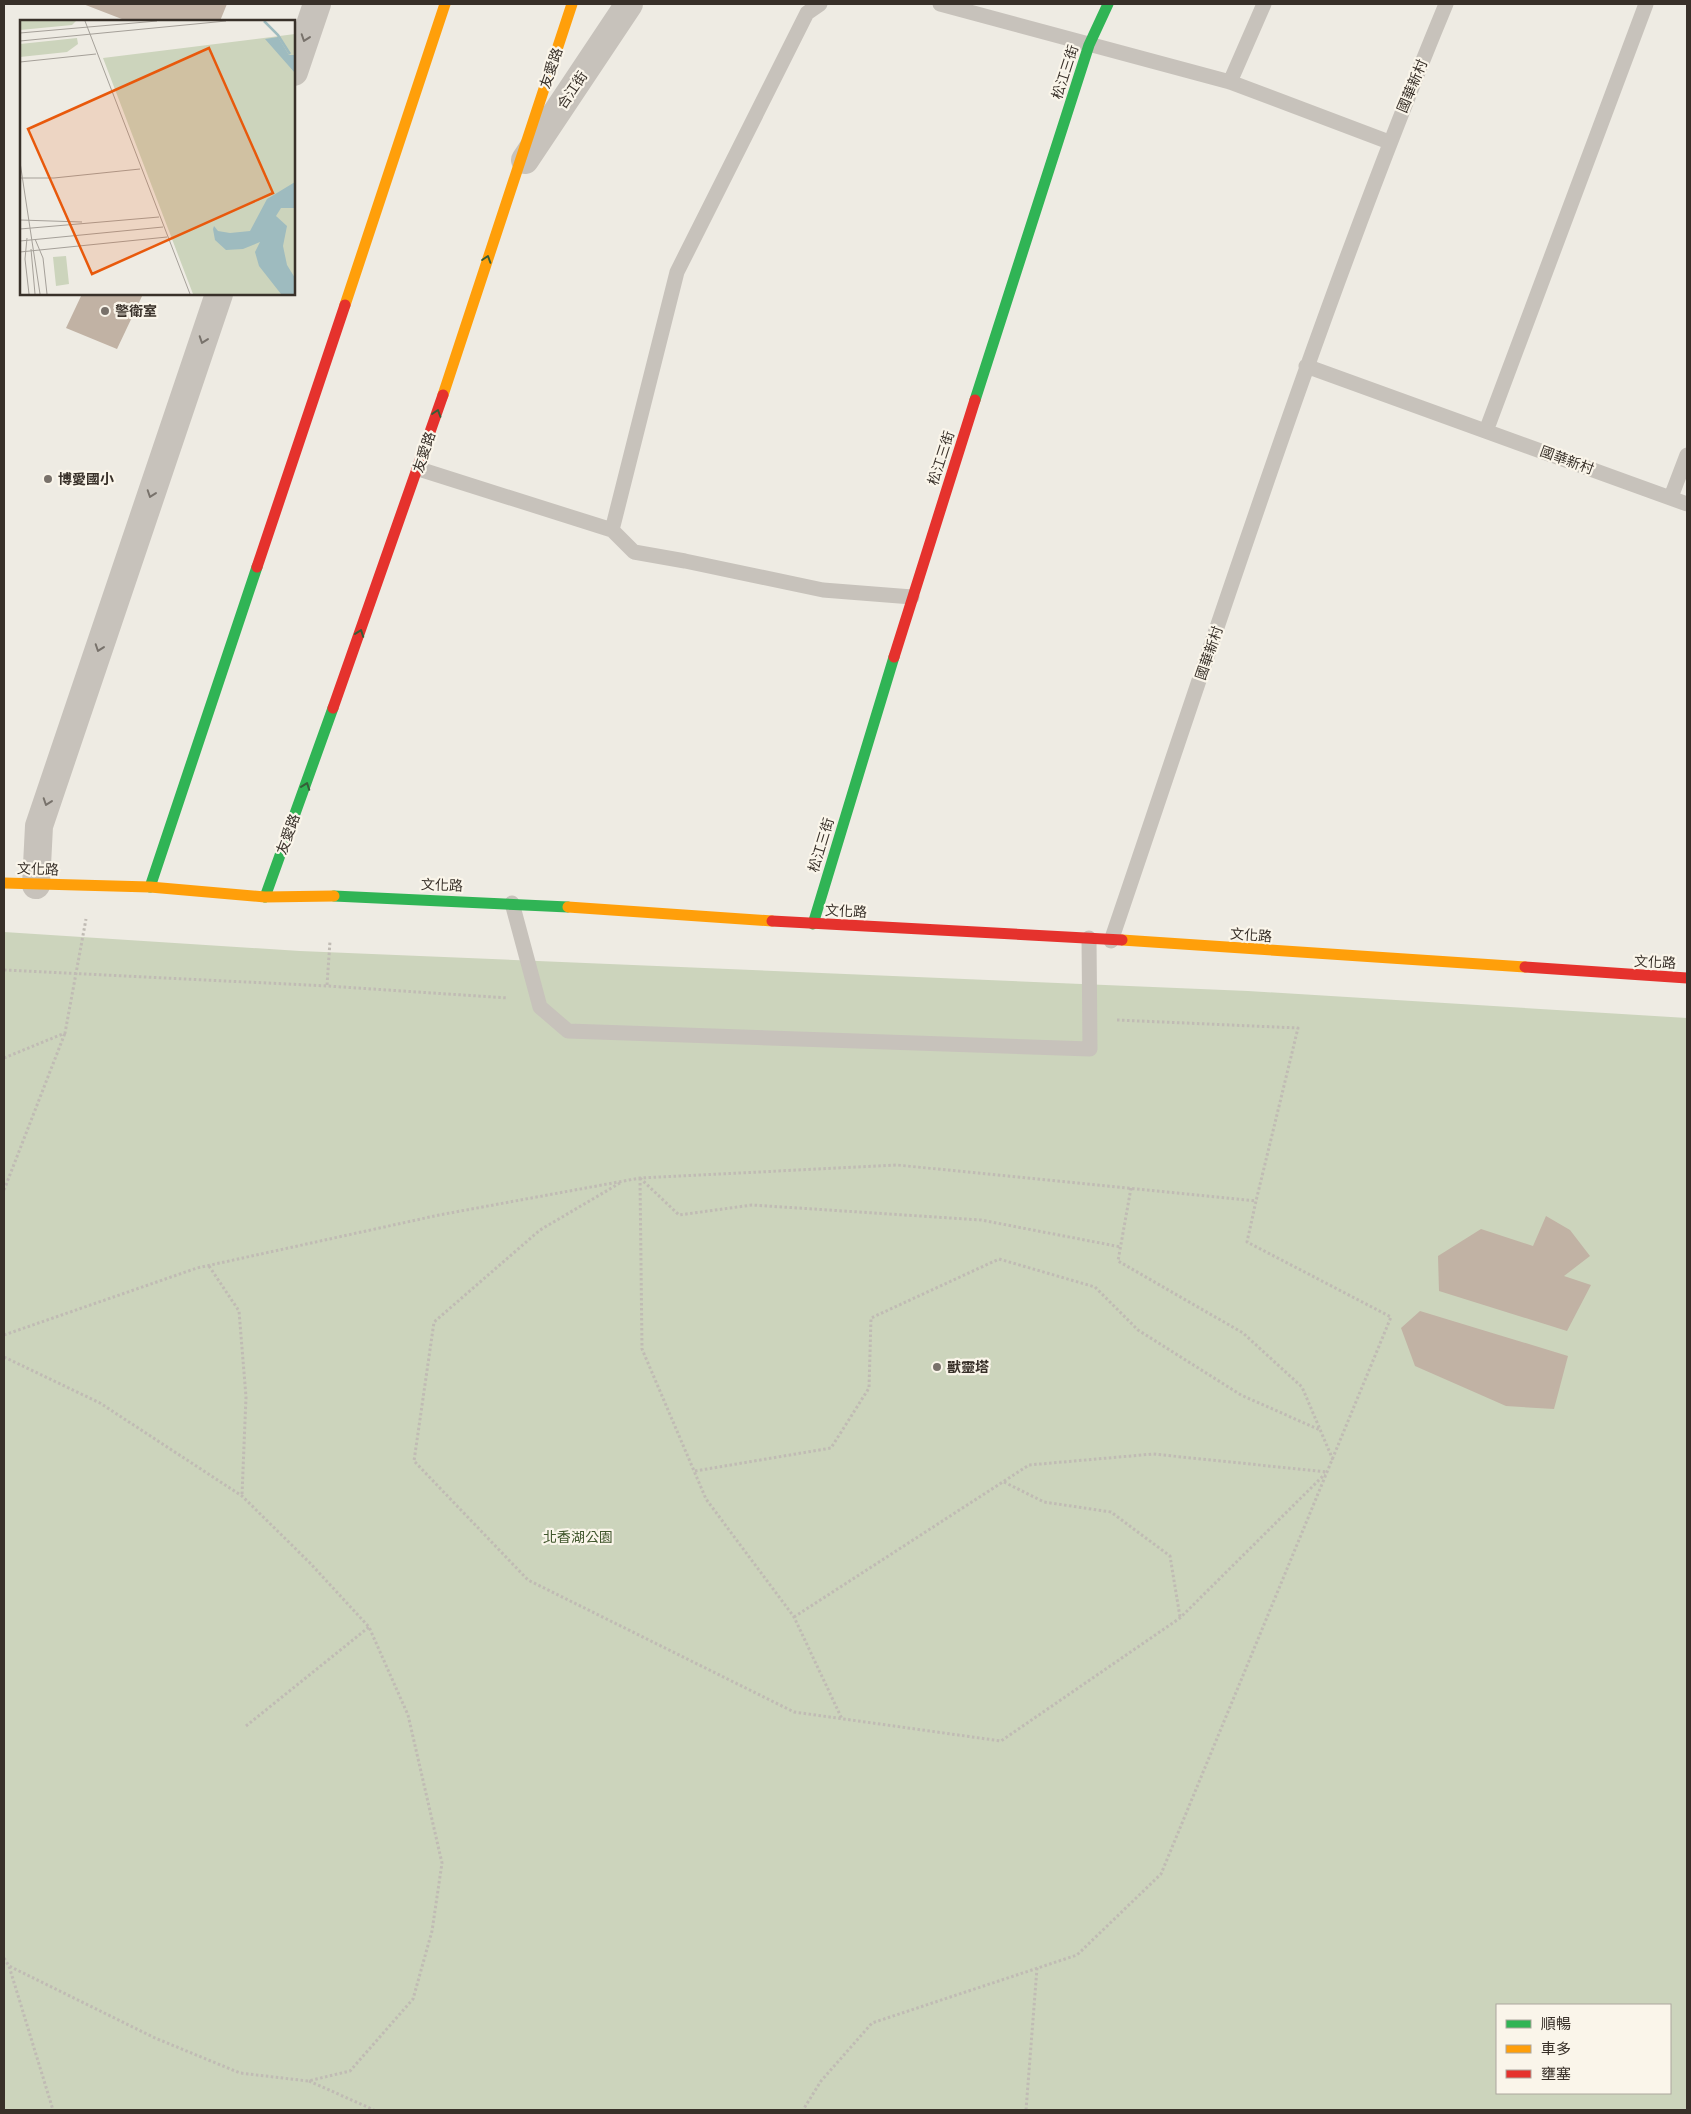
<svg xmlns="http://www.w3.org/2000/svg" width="1691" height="2114" font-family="Poppins,'Noto Sans TC',sans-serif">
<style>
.green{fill:#ccd4bc;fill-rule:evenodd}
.building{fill:#c1b2a4}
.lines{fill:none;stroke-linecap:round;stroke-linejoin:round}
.path{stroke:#c0bbb4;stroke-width:3;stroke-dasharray:2.5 2.5;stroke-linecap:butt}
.lane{stroke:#c7c2bb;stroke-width:15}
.street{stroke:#c7c2bb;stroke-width:28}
.fast{stroke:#30b455;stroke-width:11}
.slow{stroke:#ff9f0a;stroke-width:11}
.jam{stroke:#e5322d;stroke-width:11}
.oneway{stroke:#78726b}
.oneway2{stroke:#355e38}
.poi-dot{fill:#78716a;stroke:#faf5ea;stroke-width:2}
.labels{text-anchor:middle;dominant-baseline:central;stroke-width:4.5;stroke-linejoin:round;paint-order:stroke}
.street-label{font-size:14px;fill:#383029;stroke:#faf5ea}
.poi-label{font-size:14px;font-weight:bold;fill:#383029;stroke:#faf5ea;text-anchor:start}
.park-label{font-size:14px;fill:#41572d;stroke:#faf5ea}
.inset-river{fill:none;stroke:#9ebbbf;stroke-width:2.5}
.inset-road{fill:none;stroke:#a5a099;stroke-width:1}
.view{fill:#e8590c;fill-opacity:0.15;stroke:#e8590c;stroke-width:2.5}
.inset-edge{fill:none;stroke:#383029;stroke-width:2.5}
</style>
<rect width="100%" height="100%" fill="#eeebe3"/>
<path class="green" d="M4 932 300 951 1248 991 1687 1018V2110H4ZM1497 2005H1670V2093H1497Z"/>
<path class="building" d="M83 4H227L220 21H127Z
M82 294H143L117 349 66 328Z
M1546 1216 1570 1230 1590 1256 1564 1276 1591 1285 1567 1331 1439 1291 1438 1256 1481 1229 1533 1246Z
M1420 1311 1568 1356 1554 1409 1506 1406 1415 1366 1401 1328Z"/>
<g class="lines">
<path class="path" d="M4 970 327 986 508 998
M327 985 330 941
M1117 1020 1298 1028 1256 1201
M4 1058 65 1033 86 919
M640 1178 642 1349 706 1499 794 1617 842 1719
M640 1178 679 1215 752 1205 981 1220 1121 1247
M620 1183 540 1230 434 1322 414 1461 528 1580 794 1712 1001 1741 1180 1618 1325 1474
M1131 1188 1118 1261 1243 1333 1302 1387 1333 1460
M4 1190 65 1033
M209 1266 239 1311 246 1397 242 1495
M4 1335 197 1268 439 1215 640 1178 897 1165 1256 1201 1247 1242 1391 1317 1161 1874 1077 1955 872 2023 821 2081 803 2110
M4 1357 100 1403 242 1496 310 1563 369 1627 408 1715 442 1863 432 1931 413 1999 350 2071 308 2081 240 2073 155 2038 9 1966
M695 1471 831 1448 869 1388 871 1318 999 1259 1095 1287 1138 1330 1241 1395 1320 1430
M1004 1482 1044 1502 1111 1512 1170 1556 1180 1617
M794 1617 1029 1465 1153 1454 1327 1472
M246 1726 369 1627
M4 1958 9 1966 53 2110
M309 2081 374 2110
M1026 2110 1037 1968"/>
<path class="lane" d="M820 4 807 13 677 272 612 530 634 552 685 561 823 590 912 597
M940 4 1230 82 1389 142
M1230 82 1264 4
M1306 366 1687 504
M1486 431 1646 4
M419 469 612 530
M1671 497 1687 455
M512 903 540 1007 568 1031 1090 1049 1089 938
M1111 941C1218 627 1319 310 1446 4"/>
<path class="street" d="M294 72 317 4
M525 160 629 4
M36 885 39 826 219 294"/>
<path class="fast" d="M975 400 1089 45 1108 4
M150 887 257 567
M334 896 568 907
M265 897 333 708
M813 924 894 657"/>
<path class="slow" d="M345 305 445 4
M443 395 572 4
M4 883 150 887 265 897 334 896
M568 907 772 921
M1122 940 1525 967"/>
<path class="jam" d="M257 567 345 305
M894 657 975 400
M333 708 443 395
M772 921 1122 940
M1525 967 1687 978"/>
</g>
<defs><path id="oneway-chevron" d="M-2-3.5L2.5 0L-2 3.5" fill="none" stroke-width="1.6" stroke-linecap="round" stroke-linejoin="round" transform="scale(1.25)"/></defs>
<g class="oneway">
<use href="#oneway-chevron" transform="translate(305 38) rotate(109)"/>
<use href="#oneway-chevron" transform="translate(203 340) rotate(109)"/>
<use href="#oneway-chevron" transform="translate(151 494) rotate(109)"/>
<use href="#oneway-chevron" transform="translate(99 648) rotate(109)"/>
<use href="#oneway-chevron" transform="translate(47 802) rotate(109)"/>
</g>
<g class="oneway2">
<use href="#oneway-chevron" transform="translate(487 259) rotate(-72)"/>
<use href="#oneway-chevron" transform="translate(437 413) rotate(-72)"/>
<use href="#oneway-chevron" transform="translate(360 633) rotate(-70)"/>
<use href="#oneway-chevron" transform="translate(306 786) rotate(-70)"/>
</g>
<g class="poi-dot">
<circle cx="105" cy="311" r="5"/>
<circle cx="48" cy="479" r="5"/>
<circle cx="937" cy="1367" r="5"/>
</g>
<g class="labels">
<g class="street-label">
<text transform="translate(551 68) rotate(-71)">友愛路</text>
<text transform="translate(1065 72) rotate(-72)">松江三街</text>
<text transform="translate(1412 86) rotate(-67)">國華新村</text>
<text transform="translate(572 90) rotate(-56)">合江街</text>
<text transform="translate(424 452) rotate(-72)">友愛路</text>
<text transform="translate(941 458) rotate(-72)">松江三街</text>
<text transform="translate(1567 460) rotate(20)">國華新村</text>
<text transform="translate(1209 653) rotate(-71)">國華新村</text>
<text transform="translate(288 834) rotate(-70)">友愛路</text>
<text transform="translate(821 845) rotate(-73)">松江三街</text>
<text transform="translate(38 869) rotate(2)">文化路</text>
<text transform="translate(442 885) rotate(2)">文化路</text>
<text transform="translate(846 911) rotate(3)">文化路</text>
<text transform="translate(1251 935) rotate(4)">文化路</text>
<text transform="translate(1655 962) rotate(3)">文化路</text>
</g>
<g class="poi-label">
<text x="115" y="311">警衛室</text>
<text x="58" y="479">博愛國小</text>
<text x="947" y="1367">獸靈塔</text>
</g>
<g class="park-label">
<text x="578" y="1537">北香湖公園</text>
</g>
</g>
<g transform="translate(20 20)">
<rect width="275" height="275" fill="#eeebe3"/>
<path d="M0 1H56L52 5 0 10ZM275 14V274H173L83 38ZM57 18 58 24 47 32 0 37V24ZM46 236 49 264 36 266 33 237Z" fill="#ccd4bc"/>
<path d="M258 17 269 35H275V53L245 19ZM275 162V188H261L256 196 267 206 263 226 267 245 275 258V274H261L239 246 235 232 240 222 223 229 206 230 195 220 193 209 194 206 198 211 210 213 230 211 247 179Z" fill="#9ebbbf"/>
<path class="inset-river" d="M244 1 258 15 270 34"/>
<path class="inset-road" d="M65 1 170 274M0 13 137 1M0 21 206 1M0 42 76 34M0 142 20 274M0 158H34L120 149M0 200 62 202M0 209 139 197M7 218 5 239 9 274M15 219 23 238 27 274M0 221 143 207M11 229 15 274M0 232 147 217"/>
<path class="view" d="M189 28 253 173 72 254 8 109Z"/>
<rect width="275" height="275" class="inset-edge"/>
</g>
<rect width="1691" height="2114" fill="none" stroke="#383029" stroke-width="10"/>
<rect x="1496" y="2004" width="175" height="90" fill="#faf5ea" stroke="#aca69d"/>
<rect x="1506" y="2020" width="25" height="8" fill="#30b455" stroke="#aca69d"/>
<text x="1541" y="2029" font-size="15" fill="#383029">順暢</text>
<rect x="1506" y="2045" width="25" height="8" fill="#ff9f0a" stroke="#aca69d"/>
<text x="1541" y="2054" font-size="15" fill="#383029">車多</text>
<rect x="1506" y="2070" width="25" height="8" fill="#e5322d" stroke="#aca69d"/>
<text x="1541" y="2079" font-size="15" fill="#383029">壅塞</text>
</svg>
